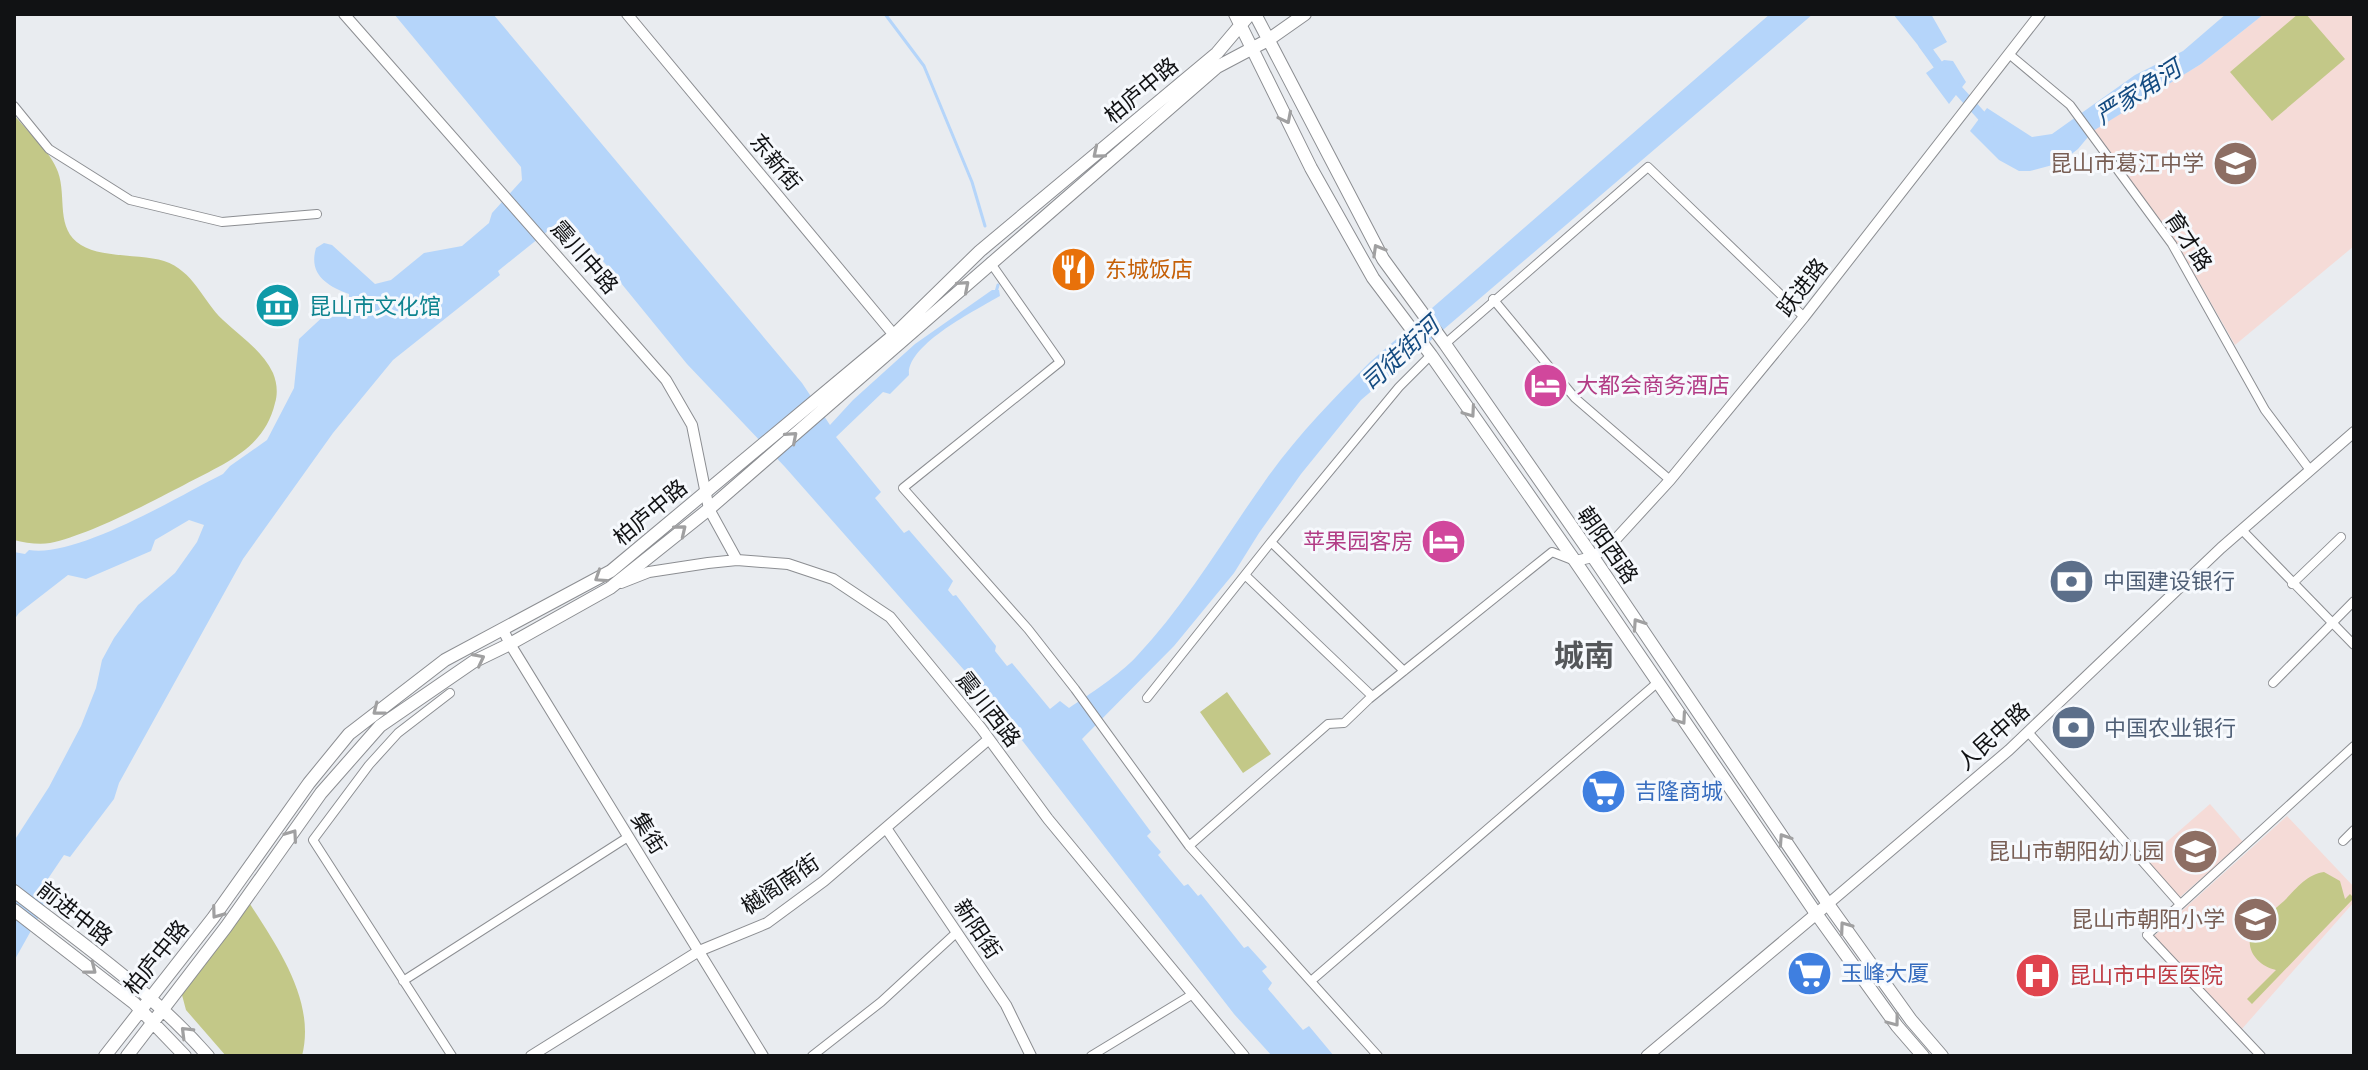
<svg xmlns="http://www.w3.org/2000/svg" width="2368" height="1070" font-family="Raleway,'Noto Sans SC',sans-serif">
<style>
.education{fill:#f5dbd7}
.green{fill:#c3c888}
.water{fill:#b5d5fa}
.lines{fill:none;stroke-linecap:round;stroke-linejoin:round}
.stream{stroke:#b5d5fa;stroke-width:3}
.canal{stroke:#b5d5fa;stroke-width:10}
.minor-casing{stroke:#8c8e92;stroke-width:10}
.tertiary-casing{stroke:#8c8e92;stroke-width:12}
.secondary-casing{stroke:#8c8e92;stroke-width:13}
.primary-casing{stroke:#8c8e92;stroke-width:14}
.minor{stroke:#fff;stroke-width:8}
.tertiary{stroke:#fff;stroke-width:10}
.secondary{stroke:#fff;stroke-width:11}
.primary{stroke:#fff;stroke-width:12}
.oneway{stroke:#a0a0a1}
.labels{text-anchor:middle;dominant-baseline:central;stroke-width:6;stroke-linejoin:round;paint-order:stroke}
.street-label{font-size:22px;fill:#111214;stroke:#f6f9fd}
.education-label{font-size:22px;fill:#785e54;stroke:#f6f9fd;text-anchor:end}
.food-label{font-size:22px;fill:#c56008;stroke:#f6f9fd;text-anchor:start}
.culture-label{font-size:22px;fill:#0d838f;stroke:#f6f9fd;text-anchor:start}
.hotel-label{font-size:22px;fill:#b23c85;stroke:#f6f9fd;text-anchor:start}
.service-label{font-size:22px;fill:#4e5e75;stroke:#f6f9fd;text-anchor:start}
.shop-label{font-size:22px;fill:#366cbe;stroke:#f6f9fd;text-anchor:start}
.health-label{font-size:22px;fill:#be3a42;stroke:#f6f9fd;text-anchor:start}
.water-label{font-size:24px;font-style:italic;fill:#144b81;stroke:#f6f9fd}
.district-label{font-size:30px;font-weight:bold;fill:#54575a;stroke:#f6f9fd}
</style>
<rect width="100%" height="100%" fill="#e9ecf0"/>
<path class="education" d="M2264 14H2354V246L2235 345 2183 254 2092 131 2201 64Z
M2210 804 2243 842 2179 898 2146 860Z
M2287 816 2354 887V902L2241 1030 2154 936Z"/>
<path class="green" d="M2298 14H2306L2345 59 2272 121 2230 72Z
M14 115C28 132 51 152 58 172 67 197 55 229 81 245 101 258 142 254 164 261 194 271 202 300 223 320 241 337 262 350 273 373 277 383 278 393 275 403 264 450 223 464 184 485 149 503 89 535 50 543 40 545 25 543 14 540Z
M1227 692 1271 754 1243 773 1200 712Z
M2324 872 2340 881 2345 899 2350 894 2354 898 2252 1004 2247 999 2276 970C2257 966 2241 946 2255 927 2263 918 2275 909 2284 901 2296 889 2307 874 2324 872Z
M250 904C278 948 316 1001 302 1056H226L186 1010 182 995Z"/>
<path class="water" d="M394 14H493L802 383 830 425 853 400 915 344 992 290H999L1000 296C976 310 906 345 909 375L890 394 883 392 836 437 881 492 875 498 904 533 909 530 953 581 948 590 953 596 956 595 996 646 995 651 1007 666 1012 663 1050 709 1060 701 1069 708C1090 694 1119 675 1136 657 1186 604 1223 540 1265 481 1295 438 1333 399 1370 362L1770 14H1813L1361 400 1301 474 1259 533 1234 573 1174 646 1082 739 1151 832 1147 836 1161 852 1158 855 1184 886 1188 884 1198 896 1201 894 1244 948 1248 946 1267 967 1262 971 1272 983 1268 989 1303 1030 1309 1026 1334 1056H1272L1234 1014 994 704 785 467 687 364 572 223 559 222 498 271 500 275 393 360 333 433 243 559 119 783 114 799 70 857 64 855 37 895 46 904 14 961V841L49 787 81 726 96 688 102 660 114 638 138 605 175 573 197 542 204 525 189 520 155 540 151 551 86 579 68 575 19 613 14 620V552L25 554 29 550C77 558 177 497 223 474L230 466 267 440 294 388 299 339 329 311 344 307 349 302V294C328 286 308 275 316 248L324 243 332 245 375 284 391 280 424 253 462 246 489 223 492 213 522 180 521 167Z
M1893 14H1931L1947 42 1925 54Z
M2226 14H2264L2201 64 2093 131 2078 149 2060 163 2030 171H2019L1999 160 1970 131 1987 108 2032 137 2052 134 2135 75 2183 51Z
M1944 60 1953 61 1966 82 1949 104 1926 73Z"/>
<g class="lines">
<path class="stream" d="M885 14 924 66 972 182 985 226
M996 292 998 285"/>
<path class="canal" d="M1923 44 1949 80 1989 124"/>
<defs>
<path id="minor" d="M2009 54 2070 105 2172 244 2265 410 2310 470
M14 106 49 149 130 200 222 222 317 214
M990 262 1060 362 903 488 1028 629 1075 689 1189 846 1378 1056
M1493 299 1575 398 1670 480
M1445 344 1648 167 1804 317
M2242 530 2354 645
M1245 575 1372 696
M2292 584 2341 537
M1404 671 1271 542 1399 387 1431 355
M2273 683 2354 601
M450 693 398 733 369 765 313 840 452 1056
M1147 698 1271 542
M2028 732 2180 904
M2343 841 2354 830
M1189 846 1328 724 1344 723 1369 699 1552 552 1575 561
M403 981 628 837
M1311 981 1657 683
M812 1056 881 1002 956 933
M1091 1056 1193 994
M2261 1056 2147 935 2354 746"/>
<path id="tertiary" d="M344 14 666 380 692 425 709 509 737 560
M627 14 894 335
M1575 561 1593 557 1615 540 1670 480 1804 317 2040 14
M621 583 649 572 708 563 737 560 788 564 833 579 890 617 981 728 1048 819 1244 1056
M503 630 510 644 763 1056
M886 828 1006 1005 1031 1056
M1828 904 2009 750 2221 548 2354 432
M531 1056 699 951 767 923 824 881 989 739"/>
<path id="secondary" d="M1647 1056 1828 904"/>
<path id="primary" d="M1235 14 1311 168 1373 278 1431 355 1575 561 1815 912 1897 1026 1923 1056
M1255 14 1383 259 1445 344 1593 557 1828 904 1911 1020 1942 1056
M14 891C81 943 152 992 208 1056
M14 910 134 1003 185 1056
M105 1056 213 918 309 783 349 734 445 660 611 571 894 335 980 251 1217 53 1250 14
M127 1056 226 927 321 793 380 726 473 662 510 644 610 588 709 509 1217 67 1268 40 1305 14"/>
</defs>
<use href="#minor" class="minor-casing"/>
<use href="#tertiary" class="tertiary-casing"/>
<use href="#secondary" class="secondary-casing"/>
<use href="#primary" class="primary-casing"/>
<use href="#minor" class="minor"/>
<use href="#tertiary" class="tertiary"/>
<use href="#secondary" class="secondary"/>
<use href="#primary" class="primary"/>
</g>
<defs><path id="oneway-chevron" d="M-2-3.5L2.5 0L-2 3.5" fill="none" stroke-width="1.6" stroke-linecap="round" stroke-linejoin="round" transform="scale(2)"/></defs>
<g class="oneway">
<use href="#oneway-chevron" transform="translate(1286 118) rotate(63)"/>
<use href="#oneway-chevron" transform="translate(1098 153) rotate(140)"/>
<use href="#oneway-chevron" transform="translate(1378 250) rotate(-120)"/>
<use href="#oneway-chevron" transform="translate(964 286) rotate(-41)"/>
<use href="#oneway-chevron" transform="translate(1470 412) rotate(55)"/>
<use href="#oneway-chevron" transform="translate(792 437) rotate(-41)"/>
<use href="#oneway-chevron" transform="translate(681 530) rotate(-39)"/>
<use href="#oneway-chevron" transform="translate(600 577) rotate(147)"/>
<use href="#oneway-chevron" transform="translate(1638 624) rotate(-124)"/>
<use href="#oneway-chevron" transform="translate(479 659) rotate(-27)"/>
<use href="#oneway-chevron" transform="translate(378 710) rotate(142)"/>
<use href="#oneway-chevron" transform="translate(1681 719) rotate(55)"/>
<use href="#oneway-chevron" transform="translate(292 835) rotate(-55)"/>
<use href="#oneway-chevron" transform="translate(1784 839) rotate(-124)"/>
<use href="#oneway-chevron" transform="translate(217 913) rotate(126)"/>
<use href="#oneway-chevron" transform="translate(1845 927) rotate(-126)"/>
<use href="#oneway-chevron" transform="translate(91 969) rotate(38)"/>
<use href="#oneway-chevron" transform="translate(1894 1021) rotate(53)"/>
<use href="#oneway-chevron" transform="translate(186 1032) rotate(-135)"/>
</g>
<defs>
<symbol id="school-disc" viewBox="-11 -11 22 22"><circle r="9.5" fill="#8d6e63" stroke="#f6f9fd"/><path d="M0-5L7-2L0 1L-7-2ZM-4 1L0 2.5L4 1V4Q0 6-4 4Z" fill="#fff"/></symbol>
<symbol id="restaurant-disc" viewBox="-11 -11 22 22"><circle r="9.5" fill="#e8710a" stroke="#f6f9fd"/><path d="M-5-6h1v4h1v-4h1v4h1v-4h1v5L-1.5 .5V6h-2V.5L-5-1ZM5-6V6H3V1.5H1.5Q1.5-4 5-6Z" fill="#fff"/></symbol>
<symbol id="museum-disc" viewBox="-11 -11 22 22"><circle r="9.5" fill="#0f9aa8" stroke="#f6f9fd"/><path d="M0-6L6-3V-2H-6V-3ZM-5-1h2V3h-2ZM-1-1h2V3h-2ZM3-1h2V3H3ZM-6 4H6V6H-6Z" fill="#fff"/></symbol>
<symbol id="hotel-disc" viewBox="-11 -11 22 22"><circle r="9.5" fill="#d1479c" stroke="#f6f9fd"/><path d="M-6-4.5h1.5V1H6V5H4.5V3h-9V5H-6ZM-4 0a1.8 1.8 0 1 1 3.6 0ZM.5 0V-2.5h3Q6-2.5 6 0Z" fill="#fff"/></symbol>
<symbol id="bank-disc" viewBox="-11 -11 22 22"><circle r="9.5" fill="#5c6f8a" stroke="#f6f9fd"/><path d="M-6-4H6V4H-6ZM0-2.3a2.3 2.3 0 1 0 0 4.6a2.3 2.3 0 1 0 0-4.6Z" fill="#fff"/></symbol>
<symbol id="supermarket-disc" viewBox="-11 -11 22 22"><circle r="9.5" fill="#3f7fe0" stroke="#f6f9fd"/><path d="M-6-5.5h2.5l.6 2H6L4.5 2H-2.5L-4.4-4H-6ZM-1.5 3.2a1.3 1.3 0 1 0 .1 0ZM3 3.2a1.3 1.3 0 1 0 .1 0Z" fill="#fff"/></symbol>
<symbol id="hospital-disc" viewBox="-11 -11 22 22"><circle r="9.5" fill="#e0444e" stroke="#f6f9fd"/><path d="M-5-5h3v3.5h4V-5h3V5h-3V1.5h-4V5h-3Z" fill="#fff"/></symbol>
</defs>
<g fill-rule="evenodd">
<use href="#school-disc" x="2210" y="138" width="51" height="51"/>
<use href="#restaurant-disc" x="1048" y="244" width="51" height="51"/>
<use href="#museum-disc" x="252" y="280" width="51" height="51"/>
<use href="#hotel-disc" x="1520" y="360" width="51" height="51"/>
<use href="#hotel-disc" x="1418" y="516" width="51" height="51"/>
<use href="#bank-disc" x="2046" y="556" width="51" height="51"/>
<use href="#bank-disc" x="2048" y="702" width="51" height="51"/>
<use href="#supermarket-disc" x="1578" y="766" width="51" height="51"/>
<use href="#school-disc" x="2170" y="826" width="51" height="51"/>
<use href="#school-disc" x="2230" y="894" width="51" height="51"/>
<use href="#supermarket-disc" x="1784" y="948" width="51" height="51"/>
<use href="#hospital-disc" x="2012" y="950" width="51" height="51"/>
</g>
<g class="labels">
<g class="street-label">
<text transform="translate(1141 90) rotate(-40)">柏庐中路</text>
<text transform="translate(776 162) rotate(50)">东新街</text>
<text transform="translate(2189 241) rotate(57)">育才路</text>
<text transform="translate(585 257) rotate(49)">震川中路</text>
<text transform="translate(1802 287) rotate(-52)">跃进路</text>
<text transform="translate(650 512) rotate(-40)">柏庐中路</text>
<text transform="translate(1608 545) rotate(55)">朝阳西路</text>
<text transform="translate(989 709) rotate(52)">震川西路</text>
<text transform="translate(1993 736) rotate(-42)">人民中路</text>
<text transform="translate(649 833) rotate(58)">集街</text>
<text transform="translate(780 884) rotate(-34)">樾阁南街</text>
<text transform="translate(75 913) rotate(38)">前进中路</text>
<text transform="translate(978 929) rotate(56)">新阳街</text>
<text transform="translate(156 957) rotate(-51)">柏庐中路</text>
</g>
<g class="education-label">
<text x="2204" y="163">昆山市葛江中学</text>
<text x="2164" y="851">昆山市朝阳幼儿园</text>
<text x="2225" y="919">昆山市朝阳小学</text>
</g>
<g class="food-label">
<text x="1105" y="269">东城饭店</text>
</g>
<g class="culture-label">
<text x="309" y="306">昆山市文化馆</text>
</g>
<g class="hotel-label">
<text x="1576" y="385">大都会商务酒店</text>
<text x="1413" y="541" text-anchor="end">苹果园客房</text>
</g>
<g class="service-label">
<text x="2103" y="581">中国建设银行</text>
<text x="2104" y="728">中国农业银行</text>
</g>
<g class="shop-label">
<text x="1635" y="791">吉隆商城</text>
<text x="1841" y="973">玉峰大厦</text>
</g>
<g class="health-label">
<text x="2069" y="975">昆山市中医医院</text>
</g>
<g class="water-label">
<text transform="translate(2138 92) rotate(-33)">严家角河</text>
<text transform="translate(1400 354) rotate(-43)">司徒街河</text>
</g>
<g class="district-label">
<text x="1584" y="655">城南</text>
</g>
</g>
<rect width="2368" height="1070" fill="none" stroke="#111214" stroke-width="32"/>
</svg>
